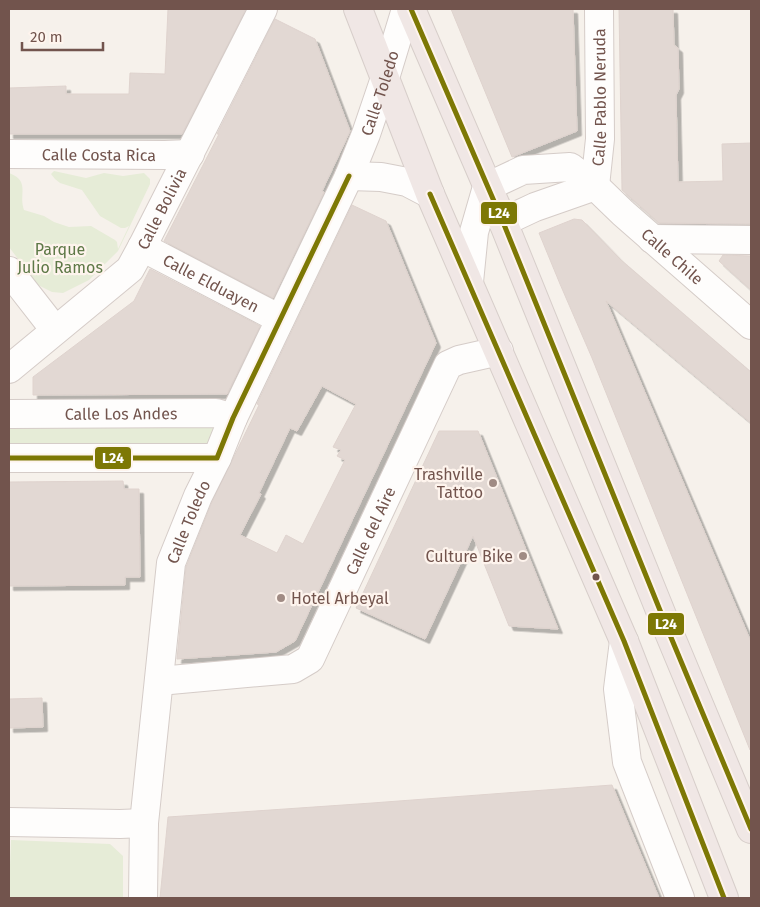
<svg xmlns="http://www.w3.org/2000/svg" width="760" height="907" font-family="'Fira Sans',sans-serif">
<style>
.green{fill:#e6ecd7}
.building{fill:#e2d8d3;stroke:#dfd3ce;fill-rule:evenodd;filter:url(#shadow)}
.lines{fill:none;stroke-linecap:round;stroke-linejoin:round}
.minor-casing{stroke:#d5ccc8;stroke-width:30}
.highway-casing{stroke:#d7ceca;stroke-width:30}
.minor{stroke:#fefdfc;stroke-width:28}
.highway{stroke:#f0e7e5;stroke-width:28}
.bus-1-casing{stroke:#fef4ed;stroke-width:9}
.bus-1{stroke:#7d7805;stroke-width:5}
.poi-dot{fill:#a08b84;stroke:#fef4ed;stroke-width:2}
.bus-dot{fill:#72544d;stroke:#fef4ed;stroke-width:2}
.labels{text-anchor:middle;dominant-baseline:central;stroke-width:4.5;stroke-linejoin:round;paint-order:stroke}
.street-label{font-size:16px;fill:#72544d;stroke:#fef4ed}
.park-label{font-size:16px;fill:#5d7846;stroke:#fef4ed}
.poi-label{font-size:16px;fill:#72544d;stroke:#fef4ed;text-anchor:end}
.line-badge{stroke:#fef4ed;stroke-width:2}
.badge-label{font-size:14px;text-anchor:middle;font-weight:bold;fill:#fff}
</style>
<defs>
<filter id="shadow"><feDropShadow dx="4.5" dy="4.5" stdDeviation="0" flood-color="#0004"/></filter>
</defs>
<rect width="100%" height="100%" fill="#f6f1eb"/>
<path class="green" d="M54 171 86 178 104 173 123 176 144 173 150 179V184L118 251 89 280 63 293 52 292 38 285 9 247V173C31 181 18 194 24 210L44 216 54 222 69 227 91 226 115 240 117 242 118 249 129 226 125 228H121L100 216 82 190 60 183 55 179 51 174Z
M216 413 217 458H9V414Z
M11 840 110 844 123 856V898H9V866L10 865Z"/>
<path class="building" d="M168 9H246L182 134H9V88L66 86V94H129L130 73 165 74Z
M451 9H573L577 131 512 157Z
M619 9H673L674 45 678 48 679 89 676 95 678 182 723 181 722 144 751 143V224L659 223 622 190Z
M275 19 315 39 350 131 322 191 324 192 273 298 164 241 219 134H217Z
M352 205 386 221 436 343 295 641 276 652 177 659 186 567 212 502 259 405 257 404ZM322 386 356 404 333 447 341 450 337 456 345 460 303 544 286 535 277 553 240 535 261 494 259 493 290 428 297 431Z
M574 219 582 220 621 260 751 372V423L606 301 751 642V750H750L592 358 560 284 539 233Z
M723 255 751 256V290L719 261Z
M150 269 260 326 227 394 33 395V377L134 301Z
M439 431H478L558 629 509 626 473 536 425 639 356 608Z
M123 481 124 489H139L140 577H125V585L9 586V482Z
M42 698 43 727 9 728V699Z
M612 785 659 898H160L168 817 372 803Z"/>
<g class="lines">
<defs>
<g id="minor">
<path id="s1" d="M9 154 165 155 190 154"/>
<path d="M349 176 381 177 407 182 430 194"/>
<path id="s2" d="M595 186 600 139 599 9"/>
<path d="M503 222 535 207 595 186"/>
<path d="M652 239 751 240"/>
<path id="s3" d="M142 247 280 319"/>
<path d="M9 271 55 330"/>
<path id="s4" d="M469 282 474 232 487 187 523 170 570 167 595 186 623 213 751 325"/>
<path id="s5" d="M9 369 130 269 142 247 263 9"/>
<path id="s6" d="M9 414 216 413 233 418"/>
<path d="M9 458H217"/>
<path d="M624 641 618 689 627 762 680 898"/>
<path id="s7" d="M159 681 293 669 310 659 448 365 459 360 499 351"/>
<path d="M9 822 120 824 144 823"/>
<path id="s8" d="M143 898 144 823 171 563 198 496 217 458 233 418 349 176 366 134 385 78 406 9"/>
</g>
<path id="highway" d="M358 9 430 194 624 641 724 898
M411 9 503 222 670 635 751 829"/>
</defs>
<use href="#minor" class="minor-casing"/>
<use href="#highway" class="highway-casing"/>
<use href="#minor" class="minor"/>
<use href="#highway" class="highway"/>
<defs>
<path id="bus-1" d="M411 9 503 222 670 635 751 829
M430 194 624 641 724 898
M9 458H217
M217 458 233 418 349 176"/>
</defs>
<use href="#bus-1" class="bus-1-casing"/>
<use href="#bus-1" class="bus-1"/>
</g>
<g class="poi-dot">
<circle cx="493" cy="483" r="5"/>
<circle cx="523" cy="556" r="5"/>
<circle cx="281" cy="598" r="5"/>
</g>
<circle class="bus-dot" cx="596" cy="577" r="4.5"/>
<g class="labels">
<g class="street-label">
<text stroke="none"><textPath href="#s8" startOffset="851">Calle Toledo</textPath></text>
<text stroke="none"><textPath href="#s2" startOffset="89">Calle Pablo Neruda</textPath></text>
<text stroke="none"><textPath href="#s1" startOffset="90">Calle Costa Rica</textPath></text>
<text stroke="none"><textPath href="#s5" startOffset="225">Calle Bolivia</textPath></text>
<text stroke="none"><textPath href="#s4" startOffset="320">Calle Chile</textPath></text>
<text stroke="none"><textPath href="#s3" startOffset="78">Calle Elduayen</textPath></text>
<text stroke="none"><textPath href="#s6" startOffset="112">Calle Los Andes</textPath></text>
<text stroke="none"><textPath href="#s8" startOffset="381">Calle Toledo</textPath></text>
<text stroke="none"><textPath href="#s7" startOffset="296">Calle del Aire</textPath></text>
</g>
<g class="park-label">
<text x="60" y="249">Parque<tspan x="60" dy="18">Julio Ramos</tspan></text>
</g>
<g class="poi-label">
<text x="483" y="474">Trashville<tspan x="483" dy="18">Tattoo</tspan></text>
<text x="513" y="556">Culture Bike</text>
<text x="291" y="598" text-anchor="start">Hotel Arbeyal</text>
</g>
</g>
<g class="line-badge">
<rect x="480" y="201" width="38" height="24" rx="5" fill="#7d7805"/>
<rect x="94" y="446" width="38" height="24" rx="5" fill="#7d7805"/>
<rect x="647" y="612" width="38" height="24" rx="5" fill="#7d7805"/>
</g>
<g class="badge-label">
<text x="499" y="218">L24</text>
<text x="113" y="463">L24</text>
<text x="666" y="629">L24</text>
</g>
<rect width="760" height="907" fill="none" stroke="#72544d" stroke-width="20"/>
<path d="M22 42v8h81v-8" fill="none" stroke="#72544d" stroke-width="2.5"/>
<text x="30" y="42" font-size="15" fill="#72544d" stroke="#fef4ed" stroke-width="4" paint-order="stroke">20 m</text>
</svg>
